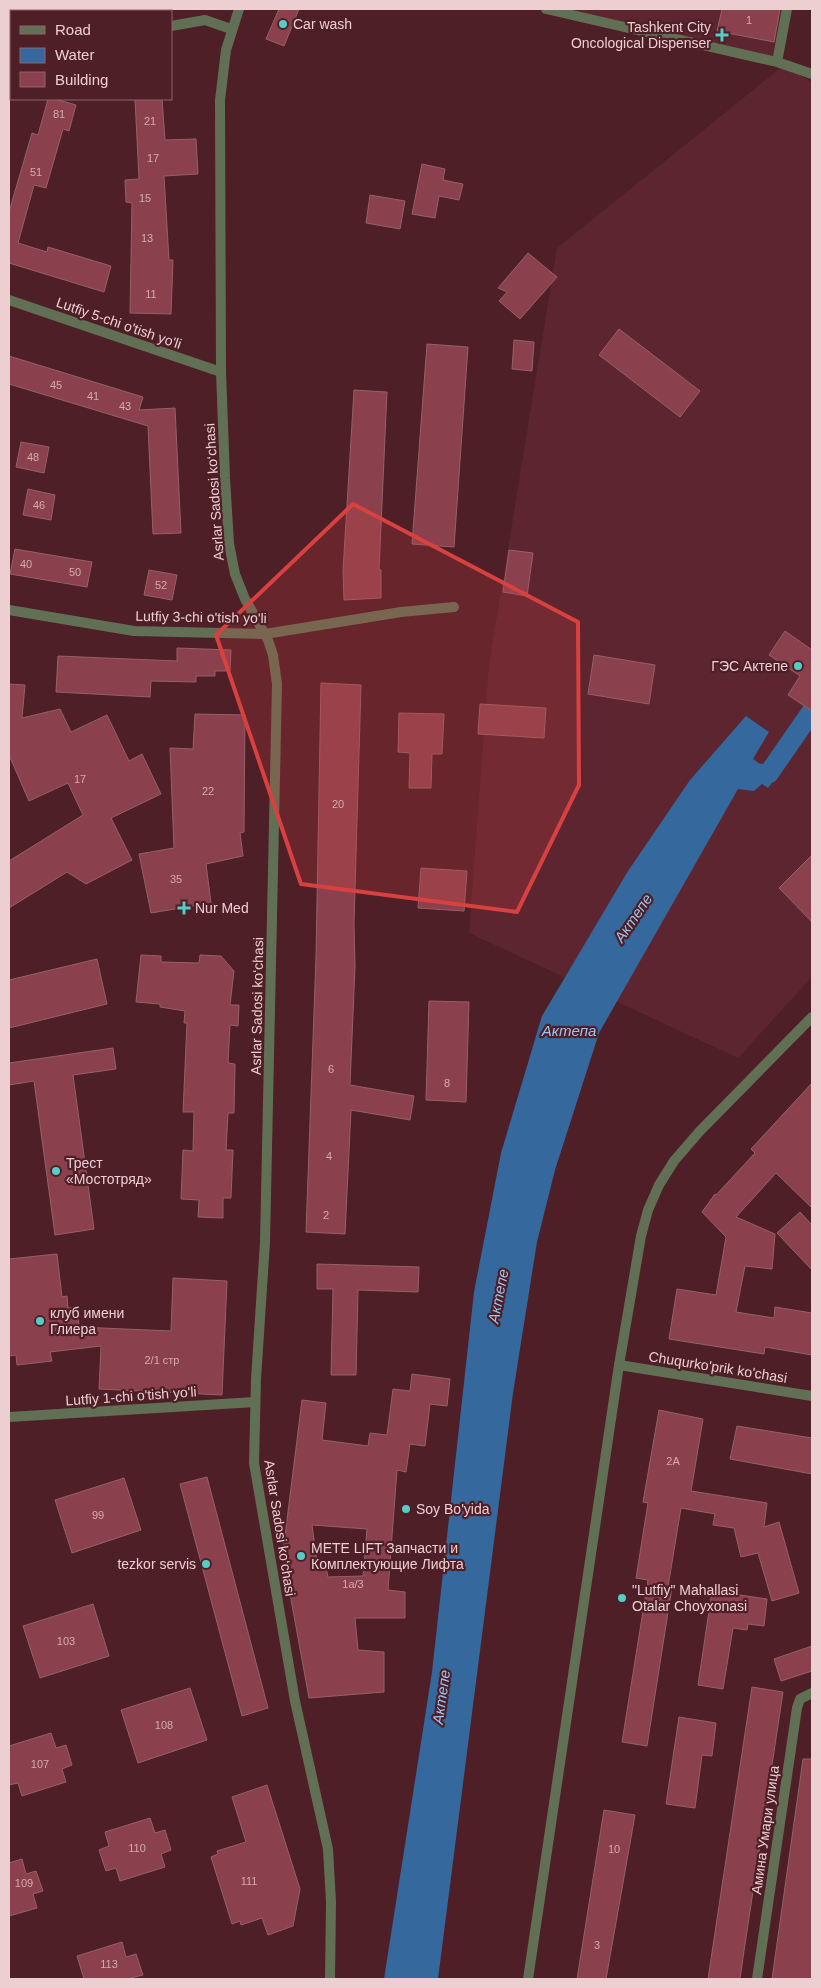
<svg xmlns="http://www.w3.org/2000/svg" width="821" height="1988" font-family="Helvetica,sans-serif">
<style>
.built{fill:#5c252f}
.green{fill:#5f3d09}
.water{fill:#35689d}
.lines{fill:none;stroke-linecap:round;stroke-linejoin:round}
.canal{stroke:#35689d;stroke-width:20}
.building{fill:#8b414d;stroke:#966067;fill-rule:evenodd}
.minor{stroke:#617055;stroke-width:10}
.tertiary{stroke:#617055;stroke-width:10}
.marked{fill:#d94141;fill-opacity:0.2;stroke:#d94141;stroke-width:4;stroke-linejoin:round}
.poi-dot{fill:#54cdc8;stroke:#4e1f27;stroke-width:2}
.labels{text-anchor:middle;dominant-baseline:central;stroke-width:4.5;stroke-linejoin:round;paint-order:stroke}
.number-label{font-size:11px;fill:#d4abb0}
.poi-label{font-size:14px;fill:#edced1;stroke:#4e1f27;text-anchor:start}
.street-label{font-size:14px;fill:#edced1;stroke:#4e1f27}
.water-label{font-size:15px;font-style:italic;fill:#9bc5f3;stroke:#4e1f27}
</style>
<rect width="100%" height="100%" fill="#4e1f27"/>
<path class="built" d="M546 9H787L777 62Z
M783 66 812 82V977L738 1058 469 933 489 665 557 248Z"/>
<path class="green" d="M9 9H167L155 11H11V42H9Z"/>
<path class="water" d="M746 716 769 732 753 759 763 766 771 754 785 765 768 788 762 784 754 791 738 789 599 1033 555 1170 537 1242 513 1393 438 1979H384L432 1672 474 1292 501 1153 542 1016 628 871 690 780Z"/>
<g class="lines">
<path class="canal" d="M760 774 769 773 812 711"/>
</g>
<path class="building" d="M279 9H299L284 46 266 39Z
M722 9H780L774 42 717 31Z
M48 99H55L76 105 69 131 63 129 46 188 34 185 18 243 47 252 48 247 111 266 104 292 9 263V212L32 133 38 135Z
M135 99H162L165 140 196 139 198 174 164 176 169 260H173L171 314 130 313 132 203 126 202 125 180 139 179Z
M422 164 445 169 443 180 463 184 459 200 439 196 435 218 412 214Z
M370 195 405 201 400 229 366 223Z
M528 253 557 277 520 319 499 301 507 292 498 288Z
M619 329 700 391 680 417 599 355Z
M514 340 534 342 532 371 512 369Z
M427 344 468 347 454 547 412 544Z
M9 356 143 397 139 410 175 408 181 533 153 534 148 426 9 384Z
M354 390 387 392 379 570H381V598L344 600 343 571Z
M21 442 49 447 44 473 16 467Z
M28 489 55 495 51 520 23 515Z
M15 549 92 562 87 587 10 574Z
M509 550 533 553 527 596 503 592Z
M149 570 177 575 172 600 144 595Z
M785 631 812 650V711L788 695 800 676 769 655Z
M177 648 231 650 230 671H215V676H196V682L151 681 150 697 56 692 58 656 177 661Z
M594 655 655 665 649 704 588 694Z
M321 683 361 685 354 923 355 967 350 1085 414 1096 410 1120 351 1110 345 1234 306 1232 316 957Z
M9 684 25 685 22 718 60 709 71 732 107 715 129 761 142 754 161 794 111 818 132 860 86 884 67 872 9 908V861L83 815 68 783 29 801 9 755Z
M480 704 546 708 544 738 478 734Z
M399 713 444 714 442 754H432L431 788H409L410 753 398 752Z
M195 714 245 715 244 832 240 833 243 856 206 864 211 903 151 913 139 854 174 848 170 748 193 749Z
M812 855V922L779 888Z
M421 868 467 871 464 911 418 908Z
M141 955 161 956V962L199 963 200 955 221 956 234 971 230 1005H239L238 1026 230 1025 228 1063 235 1064 234 1113H228L226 1150H233L231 1198H223V1218L198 1217 199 1200 181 1199 183 1150 193 1151 194 1112H183L187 1023H184L185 1011 160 1007V1004L136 1002Z
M97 959 107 1004 9 1028V980Z
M429 1001 469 1002 466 1102 426 1100Z
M113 1048 116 1069 73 1075 94 1229 55 1235 34 1081 9 1085V1063Z
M812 1083V1208L776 1173 736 1217 775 1234 772 1269 745 1266 736 1312 774 1318 775 1307 812 1313V1355L765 1347 764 1354 669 1339 677 1289 716 1295 726 1237 702 1212 715 1194 716 1195 755 1153 751 1149Z
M800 1212 812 1225V1270L777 1233Z
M57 1254 62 1297 67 1296 68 1308 77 1307 79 1327 171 1331 173 1278 227 1281 222 1395 99 1389 101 1346 50 1352 52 1361 17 1365 16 1355 9 1356V1259Z
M317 1264 419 1267 418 1292 358 1290 356 1375H331L333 1289H317Z
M412 1374 450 1379 447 1406 430 1404 425 1446 410 1444 406 1472 397 1470 388 1590 405 1592V1618H355L358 1650 384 1652V1692L309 1698 290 1594 293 1593 282 1537 285 1536 302 1400 326 1403 322 1440 368 1446 370 1433 387 1435 393 1389 410 1391ZM312 1525 367 1529 363 1576 328 1577 326 1567 318 1569Z
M659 1410 703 1419 691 1491 767 1503 764 1527 779 1522 799 1593 772 1601 758 1553 741 1557 734 1528 713 1525 715 1514 681 1508 668 1587H672L647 1746 622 1742 648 1580 636 1578 648 1503 643 1502Z
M737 1426 812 1438V1474L730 1459Z
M207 1477 268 1708 242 1716 180 1484Z
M124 1478 141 1530 72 1553 55 1500Z
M712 1591 767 1599 764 1626 748 1624 747 1630 733 1628 723 1689 698 1685Z
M93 1604 109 1656 40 1678 23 1626Z
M812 1646V1671L781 1681 774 1659Z
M752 1687 783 1692 744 1951 740 1979H708Z
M190 1688 207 1740 138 1763 121 1710Z
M679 1717 716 1723 712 1756 702 1755 695 1808 666 1804Z
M51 1733 56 1748 66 1745 72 1765 62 1769 66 1782 22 1796 18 1783 9 1785V1746Z
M803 1759H812V1979H772Z
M267 1785 300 1889 293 1926 268 1935 262 1918 241 1925 240 1921 232 1924 211 1857 218 1854 217 1851 246 1842 232 1797Z
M604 1810 635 1815 606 1979H577Z
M150 1818 155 1833 165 1830 171 1850 161 1854 165 1867 120 1881 116 1868 106 1871 99 1850 109 1846 105 1832Z
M22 1859 26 1874 36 1871 43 1891 33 1894 37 1908 9 1916V1863Z
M122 1942 126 1957 136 1954 143 1975 127 1979H84L77 1956Z"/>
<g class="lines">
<path class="minor" d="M546 9 777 62 812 74
M171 26 205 20 231 29
M9 58 11 57
M777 62 787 9
M9 610 134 631 265 634 401 612 454 607
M619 1365 641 1236 648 1210 659 1185 674 1161 699 1132 812 1017
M9 1417 255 1402
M757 1979 797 1708 800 1699 812 1693"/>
<path class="tertiary" d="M239 9 226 50 220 100 221 372 225 478 229 544 235 574 245 599 268 640 273 655 277 684 265 1242 256 1379 254 1463 295 1701 328 1849 331 1902 330 1979
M9 300 221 372
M528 1979 619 1365 812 1396"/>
</g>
<path class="marked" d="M353 504 578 622 579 785 517 912 301 884 216 635Z"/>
<g class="poi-dot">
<circle cx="283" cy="24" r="5"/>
<path d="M719.5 27.5h5v5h5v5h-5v5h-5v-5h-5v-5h5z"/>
<circle cx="798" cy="666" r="5"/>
<path d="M181.5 900.5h5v5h5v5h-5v5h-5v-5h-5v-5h5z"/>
<circle cx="56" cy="1171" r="5"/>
<circle cx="40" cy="1321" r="5"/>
<circle cx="406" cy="1509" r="5"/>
<circle cx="301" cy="1556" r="5"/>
<circle cx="206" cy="1564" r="5"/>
<circle cx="622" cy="1598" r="5"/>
</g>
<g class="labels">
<g class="number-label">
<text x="749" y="20">1</text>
<text x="59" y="114">81</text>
<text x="150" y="121">21</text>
<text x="153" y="158">17</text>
<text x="36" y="172">51</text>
<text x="145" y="198">15</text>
<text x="147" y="238">13</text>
<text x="151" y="294">11</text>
<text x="56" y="385">45</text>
<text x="93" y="396">41</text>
<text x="125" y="406">43</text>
<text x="33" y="457">48</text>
<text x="39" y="505">46</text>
<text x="26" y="564">40</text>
<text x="75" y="572">50</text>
<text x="161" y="585">52</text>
<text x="80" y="779">17</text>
<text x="208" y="791">22</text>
<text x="338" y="804">20</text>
<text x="176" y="879">35</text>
<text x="331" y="1069">6</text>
<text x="447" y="1083">8</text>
<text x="329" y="1156">4</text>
<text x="326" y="1215">2</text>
<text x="162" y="1360">2/1 стр</text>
<text x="673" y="1461">2A</text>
<text x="98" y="1515">99</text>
<text x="353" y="1584">1a/3</text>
<text x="66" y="1641">103</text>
<text x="164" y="1725">108</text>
<text x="40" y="1764">107</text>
<text x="137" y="1848">110</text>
<text x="614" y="1849">10</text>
<text x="249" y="1881">111</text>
<text x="24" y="1883">109</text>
<text x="597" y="1945">3</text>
<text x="109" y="1964">113</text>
</g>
<g class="poi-label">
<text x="293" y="24">Car wash</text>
<text x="711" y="27" text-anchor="end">Tashkent City<tspan x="711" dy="16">Oncological Dispenser</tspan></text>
<text x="788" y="666" text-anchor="end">ГЭС Актепe</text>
<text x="195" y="908">Nur Med</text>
<text x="66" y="1163">Трест<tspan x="66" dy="16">«Мостотряд»</tspan></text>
<text x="50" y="1313">клуб имени<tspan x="50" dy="16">Глиера</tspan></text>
<text x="416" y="1509">Soy Bo'yida</text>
<text x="311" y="1548">METE LIFT Запчасти и<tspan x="311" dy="16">Комплектующие Лифта</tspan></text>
<text x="196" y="1564" text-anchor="end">tezkor servis</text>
<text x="632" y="1590">"Lutfiy" Mahallasi<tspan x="632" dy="16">Otalar Choyxonasi</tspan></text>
</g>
<g class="street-label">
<text transform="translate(119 323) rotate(19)">Lutfiy 5-chi o'tish yo'li</text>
<text transform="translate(214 492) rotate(-94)">Asrlar Sadosi ko‘chasi</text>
<text transform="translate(201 617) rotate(1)">Lutfiy 3-chi o'tish yo'li</text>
<text transform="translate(257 1006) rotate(-89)">Asrlar Sadosi ko‘chasi</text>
<text transform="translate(718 1367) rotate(9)">Chuqurko'prik ko'chasi</text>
<text transform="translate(131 1396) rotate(-4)">Lutfiy 1-chi o'tish yo'li</text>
<text transform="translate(280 1528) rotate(81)">Asrlar Sadosi ko‘chasi</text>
<text transform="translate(765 1830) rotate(-82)">Амина Умари улица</text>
</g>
<g class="water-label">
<text transform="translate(633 918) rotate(-56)">Актепе</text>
<text x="569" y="1030">Актепа</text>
<text transform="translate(498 1296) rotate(-79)">Актепе</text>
<text transform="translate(441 1697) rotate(-82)">Актепе</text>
</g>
</g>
<rect width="821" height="1988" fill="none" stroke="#edced1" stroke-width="20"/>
<rect x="10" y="10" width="162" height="90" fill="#4e1f27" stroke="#8e656b"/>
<rect x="20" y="26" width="25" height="8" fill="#617055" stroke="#8e656b"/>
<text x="55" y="35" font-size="15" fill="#edced1">Road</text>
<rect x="20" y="48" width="25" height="15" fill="#35689d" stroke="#8e656b"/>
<text x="55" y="60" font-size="15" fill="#edced1">Water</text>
<rect x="20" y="72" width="25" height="15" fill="#8b414d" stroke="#8e656b"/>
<text x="55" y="85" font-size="15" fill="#edced1">Building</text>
</svg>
